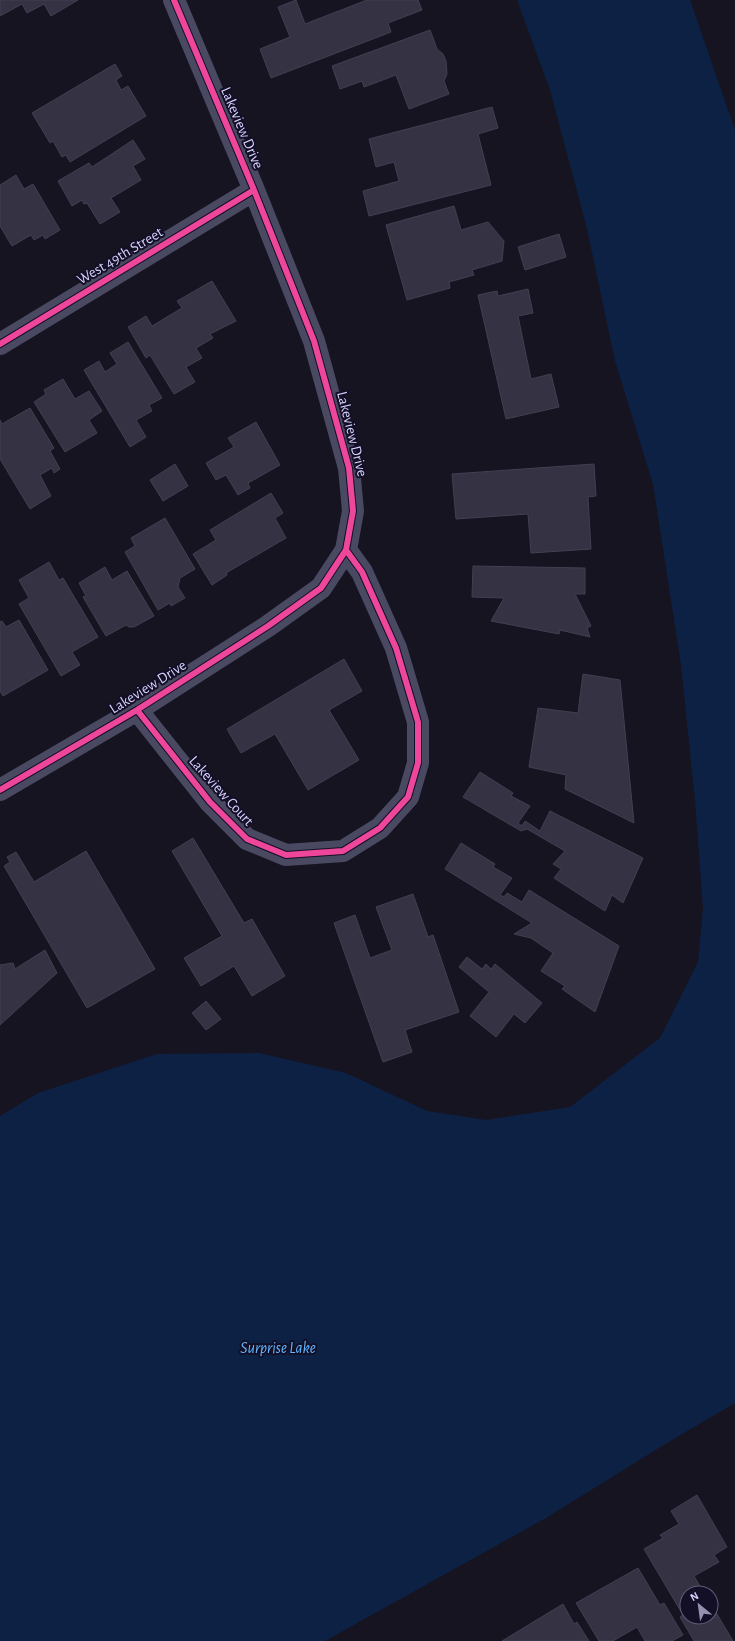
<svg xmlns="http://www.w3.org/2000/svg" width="735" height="1641" font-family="'Alegreya Sans',sans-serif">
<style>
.water{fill:#0d2144}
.building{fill:#343243;stroke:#433f54}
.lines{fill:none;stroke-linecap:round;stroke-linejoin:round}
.minor{stroke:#4a4962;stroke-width:22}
.cycleway-casing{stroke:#130f26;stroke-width:8}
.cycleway{stroke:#ed469a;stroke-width:6}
.labels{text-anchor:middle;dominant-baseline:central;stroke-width:4;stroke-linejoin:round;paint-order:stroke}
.street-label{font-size:15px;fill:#d9d4ff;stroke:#130f26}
.water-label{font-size:16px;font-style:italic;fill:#62b6ff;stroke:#130f26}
</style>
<rect width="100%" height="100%" fill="#161421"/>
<path class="water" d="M517 0H690L735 130V1403L662 1446 546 1518 325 1641H0V1116L38 1093 157 1054 259 1053 346 1073 427 1111 486 1120 570 1107 660 1038 698 962 703 909 695 800 681 665 653 484 615 361 587 229 550 90Z"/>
<path class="building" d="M0 0H78L51 16 44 4 27 13 22 4 0 16Z
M296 0 305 24 367 0H418L422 10 388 23 391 32 271 78 260 49 290 37 278 7Z
M430 30 437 49 443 54 446 61 447 74 444 81 449 94 409 109 396 75 364 87 362 81 340 89 332 66Z
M115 64 122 76 116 80 121 90 128 86 146 116 70 162 66 155 62 157 53 141 50 143 32 113Z
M492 107 498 128 478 134 491 185 369 216 363 191 399 181 394 162 376 167 369 139Z
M133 140 145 159 133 166 141 180 111 198 120 212 100 224 87 203 84 204 82 200 72 206 58 181 89 163 92 167Z
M16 175 24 189 33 184 60 230 45 239 43 235 34 240 31 235 12 246 0 226V185Z
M454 206 461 230 488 222 504 241 502 261 472 270 474 275 449 282 450 288 407 300 386 225Z
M559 234 566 257 525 270 518 247Z
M212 281 236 321 210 334 213 338 196 348 202 358 186 367 195 382 174 394 150 355 146 358 128 327 146 316 152 326 182 308 177 301Z
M528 289 533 313 518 316 531 379 551 374 559 407 506 419 478 295 497 291 498 296Z
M128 342 162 398 149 405 152 411 136 420 146 437 130 447 84 370 99 361 105 372 117 364 110 353Z
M63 379 75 399 89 391 102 411 89 420 97 433 65 452 34 402 46 394 44 390Z
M30 408 54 448 50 451 60 469 54 473 52 468 40 475 51 496 30 509 0 459V420L2 424Z
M256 422 280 465 248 483 250 488 238 495 226 475 216 480 206 463 234 447 228 438Z
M175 464 188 486 163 501 150 480Z
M594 464 596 496 588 497 591 549 531 553 528 514 456 519 452 474Z
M271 493 283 513 275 518 286 538 226 573 227 575 212 585 193 554 216 540 210 530Z
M165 518 195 569 180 578 178 587 185 598 171 606 170 603 158 610 125 552 135 546 131 538Z
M49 562 59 580 63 578 98 637 72 652 80 665 61 676 19 604 29 598 19 580Z
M473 566 585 568V594H575L591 626 587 628 590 637 560 630 559 634 491 621 504 598 472 597Z
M105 567 112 580 127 571 154 616 134 627H129L126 625 106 636 83 597 86 596 79 583Z
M19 620 48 670 3 696 0 691V622L2 621 6 627Z
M344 659 362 691 329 710 359 760 308 790 275 734 241 753 227 729Z
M583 674 620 680 634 823 565 789 566 775 529 767 538 708 578 713Z
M480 772 513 793 511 796 530 806 518 823 522 826 525 821 540 831 550 811 643 858 623 903 612 895 605 911 554 878 561 869 553 864 565 851 527 829 521 831 463 797Z
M193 838 244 923 252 919 285 976 252 996 234 966 201 986 184 958 222 936 172 851Z
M461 843 495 864 493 867 512 878 500 895 504 897 507 893 522 902 529 890 619 946 595 1012 562 989 565 986 541 971 553 953 531 938 514 934 532 923 445 869Z
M86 851 155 969 87 1008 4 866 10 862 7 857 16 852 34 882Z
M413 894 428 937 433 935 459 1012 405 1030 412 1052 383 1062 334 923 355 915 370 958 392 950 376 907Z
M45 950 57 973 0 1025V965L13 963 15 969Z
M467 957 482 969 486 964 491 969 495 964 542 1003 525 1023 514 1014 496 1037 470 1016 489 992 459 967Z
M206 1001 221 1019 206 1030 192 1013Z
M697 1495 727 1547 714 1555 719 1562 694 1576 704 1593H687V1617H711V1604L733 1641H694L680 1617 683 1615 644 1549 663 1538 660 1535 679 1524 671 1511Z
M638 1568 660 1605 664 1603 683 1635 672 1641H645L637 1627 613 1641H599L576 1603Z
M563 1604 574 1624 577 1622 589 1641H502Z"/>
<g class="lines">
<path class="minor" d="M0 344 254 190
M137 710 210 802 247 839 286 855 343 851 380 828 408 797 418 763V722L396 648 362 572 346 550
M0 790 137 710 268 626 321 588 346 550 353 511 349 468 314 341 254 190 174 0"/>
<defs>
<path id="cycleway" d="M0 344 254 190
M137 710 210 802 247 839 286 855 343 851 380 828 408 797 418 763V722L396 648 362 572 346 550
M0 790 137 710 268 626 321 588 346 550 353 511 349 468 314 341 254 190 174 0"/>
</defs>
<use href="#cycleway" class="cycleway-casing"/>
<use href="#cycleway" class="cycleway"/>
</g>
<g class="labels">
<g class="street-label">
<text transform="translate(242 128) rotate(67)">Lakeview Drive</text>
<text transform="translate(120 256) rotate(-31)">West 49th Street</text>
<text transform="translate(352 434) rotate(76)">Lakeview Drive</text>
<text transform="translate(148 687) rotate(-32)">Lakeview Drive</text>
<text transform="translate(221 791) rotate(48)">Lakeview Court</text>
</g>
<g class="water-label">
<text x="278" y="1348">Surprise Lake</text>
</g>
</g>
<g transform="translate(699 1605) rotate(331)"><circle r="19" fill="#130f26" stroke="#625e7d"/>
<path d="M0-3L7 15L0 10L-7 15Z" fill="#9591b1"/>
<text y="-6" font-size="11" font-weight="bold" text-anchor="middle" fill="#d9d4ff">N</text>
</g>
</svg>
